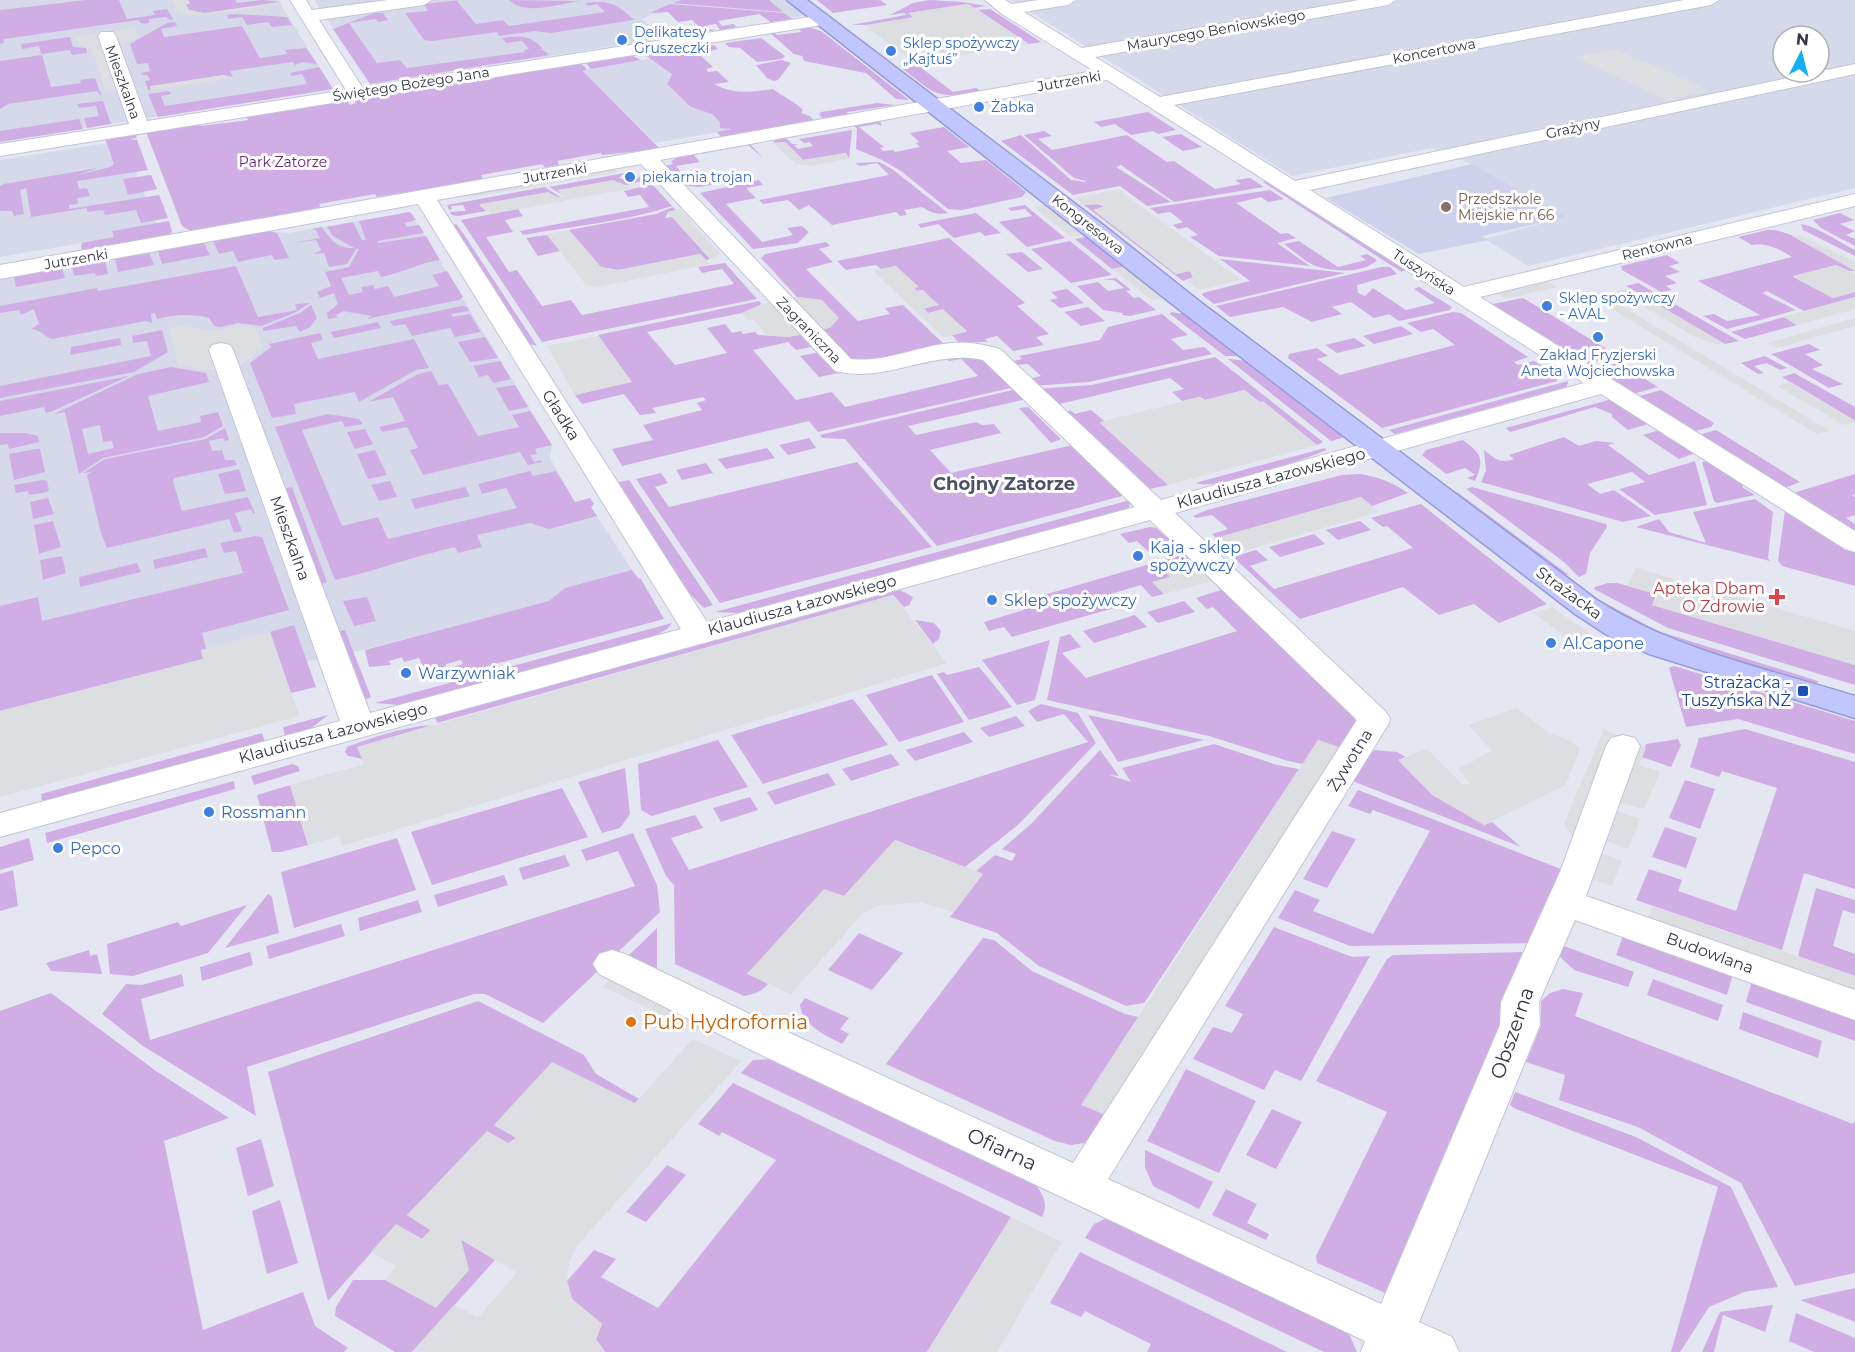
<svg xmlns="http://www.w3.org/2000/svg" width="1855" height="1352" font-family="Montserrat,sans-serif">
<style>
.residential{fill:#d6d9ea;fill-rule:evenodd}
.education{fill:#ced1eb}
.green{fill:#d1ade6;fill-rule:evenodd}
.parking{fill:#dcdee2}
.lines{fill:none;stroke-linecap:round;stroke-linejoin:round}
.street-casing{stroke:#c1c4d8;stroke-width:2}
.secondary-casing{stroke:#969bd5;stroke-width:3}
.street{fill:#fff;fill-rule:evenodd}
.secondary{fill:#c2c6fe;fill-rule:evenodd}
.shop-dot{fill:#3f7fe0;stroke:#fff;stroke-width:2}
.education-dot{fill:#8d6e63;stroke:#fff;stroke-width:2}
.health-dot{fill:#e0444e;stroke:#fff;stroke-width:2}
.transit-dot{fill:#1a4fb4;stroke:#fff;stroke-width:2}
.food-dot{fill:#e8710a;stroke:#fff;stroke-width:2}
.labels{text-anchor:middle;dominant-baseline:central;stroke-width:6;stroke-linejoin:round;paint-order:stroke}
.far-street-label{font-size:14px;fill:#343744;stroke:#fff}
.far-shop-label{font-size:14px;fill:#366cbe;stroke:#fff;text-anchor:start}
.far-park-label{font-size:14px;fill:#652974;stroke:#fff}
.far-education-label{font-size:14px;fill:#785e54;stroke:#fff;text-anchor:start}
.street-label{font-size:16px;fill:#343744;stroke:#fff}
.shop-label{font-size:16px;fill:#366cbe;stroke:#fff;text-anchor:start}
.health-label{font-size:16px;fill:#be3a42;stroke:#fff;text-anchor:end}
.transit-label{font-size:16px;fill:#164399;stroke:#fff;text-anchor:end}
.neighbourhood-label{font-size:18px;font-weight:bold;fill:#4b5166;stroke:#fff}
.near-food-label{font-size:20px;fill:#c56008;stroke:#fff;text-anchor:start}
.near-street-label{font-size:20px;fill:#343744;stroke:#fff}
</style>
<rect width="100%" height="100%" fill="#e4e6f2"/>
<path class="residential" d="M0 0H278L333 89 0 141Z
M314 0H788L806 15 771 22 759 14 696 24 692 20 678 22 668 12 652 14 642 19 664 38 371 84Z
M1012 0H1855V188L1528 266 1485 239 1565 217 1472 164 1432 148 1292 176ZM1783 36H1819V72H1783Z
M659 57 736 129 655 143 582 70Z
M127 140H131L137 176 159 230 0 257V160Z
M410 212 552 445 550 458 575 502 591 507 638 579 362 650 282 667 203 659 0 711V279L268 231 288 233Z"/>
<path class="education" d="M1472 164 1566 217 1482 236 1488 240 1419 254 1326 198Z"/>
<path class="green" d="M87 0H119L127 19 155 15 153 11 167 9 173 19 170 20 166 17 149 19V23L142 24 138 20 4 39V43L0 44V10Z
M188 0H235L237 3 262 0 282 2 205 13 189 10 186 4 190 3Z
M460 0 457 1 476 24 503 20 509 26 605 12 597 4 588 6 586 3C610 0 617 4 634 20L551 33 535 31 499 36 497 32 432 41 424 40 405 13 428 11 424 4Z
M509 0 580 1C559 4 525 16 509 0Z
M681 0H769L783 12 673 3Z
M817 0H880L887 5 833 13Z
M930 0 963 2 986 6 974 8 967 4 909 13 914 18 866 25H851L906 15 904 13 890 15 913 3Z
M670 4 784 13 792 19 771 22 759 14 718 21 722 26 733 24 737 27 720 30 716 24 708 25 709 29 716 30 705 32 692 20 678 22 668 12 650 13Z
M990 9 1041 42 1029 44 978 10Z
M374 13H383L388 20 378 22 376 19 349 23 377 63 400 60 407 68 525 52 524 50 529 49 522 41 506 43 502 38C520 35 531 35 543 49L537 50H543L549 55 370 84 333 29Z
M235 14 287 17 292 25 272 27 268 22 247 25 242 17 228 19 227 15Z
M175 22 177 26 161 29 164 37 242 26 260 58 287 54 285 50 306 48 317 64 303 62 295 65 293 62 230 71 233 77 223 75 150 87 151 90H148L145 81 150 80 147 75H142L141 73 150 71 148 63 137 64 130 44 167 23Z
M798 28H811L821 31 909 100 896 99 866 73 804 61 802 56 794 54 770 33 773 32 777 35 801 32Z
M70 37 73 47 86 48 87 53 72 55 70 50 41 54 39 46 22 49 21 44Z
M761 38 785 56 782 59 757 62 740 48 729 47 725 43Z
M714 45 718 49 699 54 713 67 706 69 708 72 717 71 729 82 714 84C734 95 752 92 773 89 783 97 794 101 803 110L801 113 810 116 814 121 722 138 717 132 732 129 720 128V122L712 114 691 107 667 84 672 74 645 55V50H648L652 54Z
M627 53 641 60 591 69 585 62Z
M42 55 51 87 81 83 80 80 95 78 102 97 97 91 8 104 0 109V61Z
M782 60 791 63 778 80 774 81 767 78 756 65Z
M579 61 587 69 583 71 660 149 602 155 601 153 557 161 559 165 545 167 542 164 481 175 483 179 377 197 375 194 319 204 322 211 194 233 182 226 145 129 198 120 201 126 242 121 248 120 245 113 345 97 350 105 356 103 353 98Z
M915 63 953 92 976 88 981 91C933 100 936 94 899 66Z
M319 67 333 89 158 117 148 94 169 91 171 94 161 96 165 106 307 84 302 74 292 76 290 73Z
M103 101 111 124 87 128 84 118 99 116 96 106 79 108 77 104Z
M877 103 895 105 847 112 848 115 824 119 819 115 821 112Z
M1148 112 1176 130 1158 134 1153 131 1131 135 1115 124 1101 127 1094 122Z
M79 119 83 129 0 142V131Z
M880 121 882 126 876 124 859 127 884 147 880 148 883 151 893 150 895 152 920 147 916 143 919 142 910 133 944 127 969 147 947 151 961 163 986 160 1026 192 1022 197 962 210 948 209 901 171 882 160 856 149 857 129 854 125Z
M852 130 849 159 846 153 803 160 785 142 773 143 775 139 786 138 792 144H799L794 145 798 149 813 146 810 142 804 143 799 139Z
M133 131 137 138 129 139 137 140 148 170 77 181 79 189 87 188 90 196 77 198 78 204 69 205V209L159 195 168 218 141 223 136 210 105 215 103 210 87 212V208L31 217 26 188 20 190 24 214 14 216 12 211H0V186L4 184 98 168 78 175 110 167 114 164 104 135Z
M1044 131 1052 136 1038 139 1052 150 1127 135 1167 162 1174 161 1215 189 1241 184 1235 180 1250 178 1264 187 1174 202 1121 165 1116 167 1171 202 1147 206 1120 186 1073 195 1001 141 1021 135 1071 180 1085 182 1086 181 1074 178 1024 135Z
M1181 134 1202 147 1183 151 1162 137Z
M750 144 763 158 748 145 694 155 700 162 676 166 692 185 725 179 728 182 699 187 681 185 665 166 673 164 671 161 679 157Z
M879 162 892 169 948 213C937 215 931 213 922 207L904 210 907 215 900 216 896 212 832 225 809 205 799 210 788 200 763 204 759 200 889 175 877 163 860 166 855 163Z
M624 173 619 178 634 181 639 177 649 179 627 185 618 184 558 191 565 196 549 187Z
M151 175 157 189 128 195 123 179Z
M759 180 763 185 746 188 756 198 726 204 762 242 793 235 787 228 802 226 809 232 798 243 753 249 700 193Z
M1266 181 1405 270 1402 272 1389 264 1263 182Z
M649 185 654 186 672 206C624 222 572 226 523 235L520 231 649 207 640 195 628 197 624 191Z
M545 187 560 197 481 206 486 211 458 216 452 215 450 212 466 211 463 205 451 206 452 209 449 210 447 205Z
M1270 190 1284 199 1268 202 1261 197 1236 203 1281 234 1288 233 1296 238 1277 243 1310 266 1219 256 1190 237 1198 235 1187 227 1178 229 1173 225 1183 222 1170 212 1158 214 1150 208Z
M1097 204 1106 207 1094 210 1176 274 1190 271 1193 277 1183 281 1084 205Z
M1025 205 1065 238 1027 247 999 222 1032 216 1025 209 1011 211 1008 208Z
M673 207 676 210 668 212 665 218 672 217 710 259 706 260 700 254 618 270 601 267 569 230 656 214Z
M518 209 523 216 505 220 513 232 486 237 509 272 517 270 542 306 571 300 582 315 734 284 722 269 702 273 698 267 725 263 757 299 542 342 461 220Z
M410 212 416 220 404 223 407 227 419 225 424 233 378 241V243L426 236 440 260C419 263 402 273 381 277L378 271 341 278 349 295 363 292 361 287 373 285 375 289 388 286 394 297 439 286 432 275 447 271 463 297 459 300 366 319 372 316 343 311 335 316 339 317 328 319 327 313 338 304 334 293 320 298 317 292 331 286 325 272 349 267 359 249H356L347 264 329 267 324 253 314 254 321 250 316 240 293 243 320 238 316 230 311 229 322 227C330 240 338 249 354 248L333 236 327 227 353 222 362 240H366L359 221Z
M976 213 1001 233 985 236 980 232 954 238 938 224 921 228 918 224Z
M1840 213 1854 220 1840 224 1855 231 1846 235 1855 239V246L1821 228 1813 220Z
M169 221 172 232 167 239 92 250 83 251 81 247 82 243 114 237 112 231Z
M456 224 463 233 537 346 527 343 451 227Z
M1801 224C1818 227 1839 242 1855 250V256L1803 230Z
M1767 230C1791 228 1830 257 1855 271H1849L1836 265 1793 277 1833 298 1855 292V297L1804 311 1767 291 1762 293 1796 310 1727 329 1703 316 1714 314 1727 321 1760 315 1698 281 1792 257C1781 250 1765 242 1752 245L1738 237Z
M268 231 277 233 289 258 274 260 272 255 238 262 233 251 219 254 213 241Z
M547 235 560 251 538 256 526 238Z
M1090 236 1127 266 1112 269 1075 239Z
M949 238 1025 303 1017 306 1049 334 1036 337 1044 345 1013 351 997 336 985 339 988 342H958L952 335 967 331 943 310 928 313 923 309 938 305 923 290 917 291 896 266 881 269 876 265 846 270 837 261Z
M1070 241 1112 275 1071 283 1031 249Z
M1299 241 1338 267 1366 260 1360 256 1367 254 1377 260C1365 273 1336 272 1319 267 1307 264 1294 251 1284 244Z
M826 242 830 246 819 249 833 262 806 269 858 321 890 314 885 308 903 305 946 346 877 363 843 358 819 331 822 300 797 297 761 258 765 254Z
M204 243 210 255 162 264 158 251Z
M149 252 154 265 118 272 115 259Z
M1022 252 1043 269 1028 272 1006 254Z
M1667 255 1680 263 1669 266 1680 272 1665 276 1677 283 1666 286 1672 290 1661 292 1622 270 1621 266Z
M1220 259 1345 273 1214 304 1202 295 1203 293 1250 281Z
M105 261 108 274 96 276 95 273 74 276 72 267Z
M236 266 258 317 297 310 295 304 310 303 294 313 261 326 238 323 221 327 214 326 209 318C190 313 175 315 157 319L155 313 151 314 152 323 146 321 52 339C43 336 40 329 31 329L39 324 34 309 21 315 19 310 0 313V306L97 288 98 291Z
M1382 267H1390L1397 274 1357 285 1358 293 1365 296 1373 288 1406 310 1435 303 1414 289 1419 287 1452 307 1450 310 1399 321 1389 314 1374 318 1351 302 1332 307 1342 314 1312 322 1283 307 1230 317 1216 306Z
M62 268 65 278 16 287 14 277Z
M1116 278 1131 290 1126 291 1134 298 1139 297 1156 310 1130 316 1122 315 1123 313 1103 310 1077 286 1098 282 1108 291 1124 288 1114 280H1103Z
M1638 283 1739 341 1725 344 1626 286Z
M1067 289 1084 303 1060 308 1050 300 1058 298 1051 292Z
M1523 298 1618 356 1583 365 1488 305Z
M759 301 762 304 742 313 647 332 675 365 727 353 707 328 725 324 732 333 741 331 743 334 755 332 758 335 788 337 805 334 815 346 796 350 788 342 753 350 796 400 832 392 845 407 978 376 961 359 949 361 944 356 985 359 1015 387 818 432 809 421 622 466 612 449 653 440 643 425 702 410 697 403 706 400 703 397 652 408 656 413 640 415 624 394 582 404 575 395 631 381 598 335Z
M311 305 317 318 310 327 300 332 296 326 263 331V328L300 313Z
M462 306 467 307 469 311 451 314 453 317 470 314 481 332 455 337 450 328 412 336 405 324 393 326 390 321Z
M1088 307 1105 321 1081 326 1064 312Z
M1171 312 1191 315 1242 356H1225L1170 314Z
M1453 312 1461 313 1528 357 1514 362 1518 365 1534 361 1556 374 1557 381 1382 428 1288 358 1289 354 1317 348 1328 356 1317 359 1340 375 1455 345 1433 329 1421 332 1407 323Z
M1162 314 1188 335 1171 339 1183 350 1204 347 1212 354 1089 382 1031 386 1024 380 1041 376 1028 364 1010 365 1007 363 1022 359 1019 356 1100 340 1108 327Z
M1784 317 1797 325 1745 339 1731 332Z
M378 322 381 328 334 338 331 332Z
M1401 326 1413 334 1374 344 1363 336Z
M162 330 168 352 134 372 0 398V386L151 356 147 341 133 343 132 336Z
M320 333 323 340 311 343 318 359 414 339 429 368 416 370 359 402 355 392 294 404 296 414 272 418 250 363 271 347 269 344Z
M485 337 498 358 470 362 458 342Z
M120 338 121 345 70 355 71 347Z
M1354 338 1366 346 1337 353 1325 345Z
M1809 344 1820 350 1805 354 1823 365 1812 369 1843 384 1829 388 1771 354Z
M820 352 838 373 819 377 800 356Z
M1765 356 1787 368 1780 370 1767 363 1754 366 1764 373 1758 374 1741 363Z
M1215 357 1323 442 1317 445 1263 402H1260L1244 390 1205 400 1200 397 1182 401 1172 392 1184 389 1170 378 1051 406 1035 389 1092 385Z
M1228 359 1250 361 1340 432 1342 438 1331 441Z
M500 361 511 379 493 383 488 375 479 377 473 366Z
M1619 363 1658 387 1629 395 1591 370Z
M171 367 206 373 209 382 148 396 158 431 201 422 200 416 218 412 223 426 204 437 103 458 79 474 65 412 54 414 138 374ZM100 425 103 442 112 441 114 448 88 454 82 429Z
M431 371 439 385 448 384 478 436 519 427 512 415 530 411 552 445 535 449 537 454 530 455 534 462 541 460 542 462 528 465 520 452 423 475 410 450 418 448 407 427 382 432 379 427 405 421 393 397 368 402 418 374Z
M1794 373 1855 407V421L1782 377Z
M129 376 53 411 46 413 44 407 0 416V401Z
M1568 381 1567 386 1562 388 1395 434 1389 430Z
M515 385 528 407 509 411 496 388Z
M1017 389 1027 399 908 426 916 435 976 422 982 425 994 424 1001 433 930 450 951 473 1073 445 1123 493 1122 496 937 546 845 439 822 438 820 435Z
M1661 390 1714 423 1711 427 1692 432 1636 397Z
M1616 398 1648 418V424L1628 430 1612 417V414L1595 407 1510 432 1506 428Z
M1028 407 1061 439 1051 443 1019 408Z
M1070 410 1075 414 1091 410 1104 421 1100 423 1168 485 1145 490 1066 413Z
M328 414 359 419 363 424 345 427 342 421 302 430 342 526 378 517 388 539 517 508 506 488 482 494 478 484 530 471 533 476 556 471 575 502 590 498 594 504 591 507 597 516 549 529 530 523 477 535 482 547 458 553 455 547C414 556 376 571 335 580L275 427Z
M225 428 229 440 225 441 223 438 209 441 212 451 222 450 225 460H235L237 465 174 478 173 481 182 511 248 497 255 513 253 514 251 509 235 513 242 531 234 533 229 519 107 548 101 533 87 475 92 472 83 473 105 459 206 439Z
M1667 428 1698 452 1679 459 1643 435Z
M365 429 373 444 355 449 347 432Z
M1716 430 1800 482 1779 490 1695 436Z
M0 433H25L38 436 39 442 9 449 8 444 0 445Z
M1564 437 1579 446 1596 441 1615 443 1608 445 1649 475 1695 461 1707 505 1655 515 1619 489 1645 482 1632 472 1587 484 1600 494 1614 490 1651 516 1623 522 1481 482 1486 471 1484 450C1495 459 1500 464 1514 459L1509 455Z
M809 438 816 448 788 455 779 445Z
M1463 440C1481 454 1485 458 1475 481L1467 478 1475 475 1465 468 1446 474 1422 455 1426 450Z
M767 448 775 458 726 469 718 459Z
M1325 448 1326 450C1300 461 1220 491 1195 483Z
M36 449H40L45 472 14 480 9 454Z
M375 450 387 475 368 479 357 454Z
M1716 458 1748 478 1742 487 1755 495 1717 503 1714 501 1702 462Z
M857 462 932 547 720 603 636 479 661 473 668 483 655 487 669 507Z
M706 463 713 473 682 480 676 470Z
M239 469 246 491 225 494 218 474Z
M1360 474C1379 477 1392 482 1408 493L1372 506 1361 497 1216 538 1212 534 1228 529 1212 515 1196 518 1193 516 1207 510 1342 475Z
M1855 474V494L1852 495 1855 497V515L1846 518 1855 524V538L1787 495Z
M43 480 47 481 49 490 47 492 29 495 28 491 16 493 14 485Z
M629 480 713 605 704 608 686 590 616 483Z
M390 481 397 497 379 501 371 485Z
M292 487 327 582 318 585 283 489Z
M465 487 470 496 415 509 411 499Z
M1472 487 1606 524 1607 527 1590 553 1586 574 1579 577 1564 562 1466 489Z
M1457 492 1569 575 1560 573 1451 493Z
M48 498 54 514 33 519 30 502Z
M1755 499 1773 512 1768 558 1770 561 1636 527 1659 519 1669 532 1706 543 1693 512Z
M1130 500 1129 508 738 613 715 612Z
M1786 503 1855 547V586L1782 566 1778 561Z
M1421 504 1547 604 1499 623 1474 604 1439 615 1403 587 1300 619 1233 557 1256 550 1268 560 1250 566 1274 589 1413 548 1387 526 1383 527 1371 518Z
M53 521 61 547 39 554 34 525Z
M1360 521 1371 530 1338 540 1326 530Z
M1150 527 1156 528 1178 547 1152 555 1137 541 1129 543 1120 534Z
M1314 534 1325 544 1280 557 1269 547Z
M255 536 262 537 289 610 202 633 206 649 201 650 203 659 0 711V606L38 597 42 621 243 573 236 551 224 553 220 543Z
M205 548 208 557 155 569 153 560Z
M1185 554 1191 560 1163 568 1171 577 1153 582 1164 594 1152 597 1141 585 1104 596 1114 608 1012 637 1004 627 989 631 984 622 1024 610V607L1038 604 1047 598V594Z
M62 556 66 573 43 580 40 560Z
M137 563 141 572 80 587 79 577Z
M632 570 638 578 641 579 664 619 458 674 454 667 463 664 461 660 446 664V666L442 668 446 676 429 681 419 658 404 662 402 657 389 661 391 665 369 667 365 650 549 601 565 588Z
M1608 583H1617L1657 594 1652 605 1855 665V685L1668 628 1594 589 1595 587Z
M1230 587 1356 718 1354 727 1341 748 1318 740 1303 764 1288 761 1209 736 1047 700 1060 637 1070 634 1081 647 1062 653 1086 678 1237 631 1213 607 1207 609 1196 598Z
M900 590 913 597 909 605 904 607 893 595 437 723 435 717Z
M1592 596 1658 631 1818 681 1817 686 1705 652 1632 625Z
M367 597 376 621 354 626 343 601Z
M1184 601 1195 612 1158 623 1147 612Z
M1135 615 1147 627 1094 643 1083 631Z
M915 620 934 623 941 631 939 639 933 644Z
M672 623 667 629 652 638 399 705 375 703Z
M294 625 316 687 291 693 270 632Z
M345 630 371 697 367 699 359 692 338 632Z
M1050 640 1035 700 1017 705 982 660Z
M1674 666 1855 721V754L1738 719 1686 727 1669 668Z
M979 667 1012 707 969 720 937 674 944 672 947 675Z
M932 675 964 722 899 742 866 695Z
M853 699 888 745 763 784 731 735Z
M1041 704 1078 713 1096 743 1018 825 965 867 895 840 844 896 747 973 768 984C761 992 754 994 744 996L675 964 674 885 666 876 645 829 695 815 703 828 671 838 689 870 1088 742 1064 714 1037 722 1028 711Z
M328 715 309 730 285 737 283 727Z
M1088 715 1204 740 1118 762Z
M1016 716 1025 726 989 737 980 728Z
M432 725 358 747 363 759 348 756 345 752 347 747C373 737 403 727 432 725Z
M1745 729 1855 762V889L1804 873 1782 950 1636 900 1649 869 1682 880 1678 891 1736 911 1777 788 1722 771 1719 777 1690 767 1699 738Z
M964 732 973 742 915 761 906 750Z
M262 733 265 742 42 803 41 794Z
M1678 739 1681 745 1671 767 1642 757 1646 744Z
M718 740 748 787 652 816 641 810 638 764Z
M1214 744 1277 765 1299 769 1144 1003 1126 1006 1039 966 997 933 950 917 983 874 976 871 995 855 1012 861 1016 854 1002 849 1032 823 1100 750 1119 776 1109 775 1131 782 1122 768Z
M1375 750 1397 752 1406 757 1399 760 1484 825 1492 822 1521 847 1350 780 1365 757Z
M891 754 900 765 851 781 842 769Z
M292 764 298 766 300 771 254 785 251 776Z
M625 768 630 814 620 828 602 833 578 782Z
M828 773 836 785 775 805 767 792Z
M1685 780 1715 789 1700 829 1669 818Z
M234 781 235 789 47 843 45 833Z
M290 785 308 845 281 852H272L257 795Z
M562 788 588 837 432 885 411 832Z
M1358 790 1566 871 1534 943 1350 946 1278 918 1295 890 1320 900 1313 911 1373 934 1430 831 1373 810 1370 814 1348 806Z
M750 797 758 810 721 822 713 808Z
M1665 827 1697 838 1686 868 1652 857Z
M1332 831 1356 839 1327 888 1303 879Z
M633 833 657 885 660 912 543 1023 485 994H474L247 1067 256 1116 143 1046 102 1014 126 984 142 985 182 974 184 986 141 999 150 1040 635 886 618 851 586 861 581 850Z
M29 838 34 860 0 870V847Z
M397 838 416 890 294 928 281 872Z
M565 855 570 866 523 880 519 868Z
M13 870 18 906 0 911V874Z
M504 875 508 885 438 907 434 895Z
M1816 888 1855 900V914L1843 910 1833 946 1855 954V976L1798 956Z
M268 894 272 897 279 933 225 948Z
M418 900 422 912 360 931 358 918Z
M247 905 208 953 133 976 110 974 107 944 178 922 181 926Z
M341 924 345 936 269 959 266 946Z
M1274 927 1352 957 1370 956 1301 1081 1275 1070 1264 1090 1193 1059 1213 1027 1232 1033 1243 1014 1225 1006Z
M657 928V970L626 958Z
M859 933 903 953 872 990 828 970Z
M1623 936 1733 974 1727 995 1616 955Z
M983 938 994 940 1032 971 1125 1014 1138 1017 1082 1104 1108 1116 1085 1143 1071 1145 1055 1141 886 1064Z
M1561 945 1634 972 1628 987 1574 970 1558 955Z
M89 950 90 956 97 954 102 974 51 971 46 963Z
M250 952 253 965 202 981 200 967Z
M1530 952 1511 1022 1397 1298 1317 1263 1316 1256 1387 1112 1316 1081 1387 959 1393 955Z
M1653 979 1723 1005 1718 1021 1647 995Z
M1752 981 1855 1017V1041L1746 1002Z
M1563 989 1583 993 1575 1016 1853 1124 1855 1121V1273L1795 1286 1741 1183 1638 1127 1559 1100 1565 1075 1526 1062 1541 1026V1001L1550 993Z
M51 993 156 1071 229 1118 164 1141 203 1330 303 1292 315 1326 348 1348 344 1352H0V1011Z
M805 998 849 1018 840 1029 849 1034 842 1044C824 1034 804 1027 800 1005Z
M478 1001 584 1055 596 1074 639 1099 635 1103 494 1125 517 1137 407 1215 431 1230 422 1239 396 1225 328 1301 268 1072Z
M1743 1012 1822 1041 1818 1058 1739 1029Z
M772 1059 1030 1177C1040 1191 1050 1201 1042 1217L741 1073 753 1060Z
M1186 1069 1256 1101 1219 1173 1147 1141Z
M733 1083 1011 1217 927 1352H605L596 1339 602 1324 572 1299 567 1281 594 1250 616 1259 601 1277 658 1308 776 1160 722 1132 719 1136 698 1124Z
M1515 1092 1636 1137 1731 1187 1778 1287 1744 1292 1709 1307 1680 1352H1671L1718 1187 1516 1109 1510 1105Z
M1272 1109 1302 1122 1276 1169 1246 1155Z
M261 1139 274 1186 248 1196 236 1148Z
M1145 1150 1213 1182 1199 1209 1153 1186 1145 1167Z
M667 1165 686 1175 646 1222 626 1212Z
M1226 1189 1257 1204 1247 1223 1269 1234 1266 1240 1212 1215Z
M280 1200 298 1263 267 1274 252 1211Z
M1105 1219 1114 1220 1341 1325 1349 1334 1357 1352H1324L1085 1238 1094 1224Z
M460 1239 495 1260 412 1352H395L335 1316 336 1307 353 1280H385L437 1307Z
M1080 1252 1287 1352H1147L1151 1344 1085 1311 1081 1317 1050 1303Z
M1855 1288V1322L1800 1300Z
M1773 1305 1765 1332 1723 1315 1714 1352H1702L1720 1312Z
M1796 1313 1855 1338V1352H1814L1789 1341Z"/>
<path class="parking" d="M172 0H188L190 3 186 5 189 10 205 13 279 2 280 5 197 16 178 13Z
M968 4 1029 44 915 63 873 32 865 30 870 29 866 25 914 17 908 13Z
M135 28 138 37 123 44 94 47 103 49 118 91H106L91 47 79 45 76 36Z
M1616 50 1679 77 1710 91 1666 100 1575 57Z
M224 75 233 78 151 90 150 86Z
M785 142 803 160 846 153 849 159 811 166 796 164 773 143Z
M612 166 617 172 467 198 463 193Z
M613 180 633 188 491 214 480 206V204L548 192 558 197 565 196 557 190Z
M1118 189 1183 237 1241 280 1198 290 1188 281 1193 277V273L1189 271 1176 274 1093 210 1105 206 1097 204 1084 205 1076 198Z
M1048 204 1086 234 1071 237 1034 207Z
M680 209 720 253 716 258 710 259 668 212Z
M569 230 601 267 618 270 700 254 709 264 597 287 586 285 547 234Z
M1801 235 1855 262V271L1792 236Z
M1836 265 1855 274V292L1833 298 1792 276Z
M896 266 919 287 914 288 917 291 922 290 939 305 924 308 928 313 943 309 967 332 943 337 873 271Z
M1127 266 1168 297 1152 300 1112 269Z
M1545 280 1557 287 1505 299 1495 292Z
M1630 288 1660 306 1725 344H1716L1695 337 1618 291Z
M1600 293 1830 431 1817 434 1589 295Z
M797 297 822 300 839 318 830 328 788 337 766 335 754 320H748L742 313 762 304Z
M1855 297V309L1797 325 1784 317Z
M1855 318V326L1777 348 1767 343Z
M183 326 210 331 236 326 256 328 263 348 238 368 216 371 178 365 168 328Z
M598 336 632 382 575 395 547 346Z
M1791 382 1854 420 1855 422 1844 425 1777 386Z
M1245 390 1259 402 1263 401 1317 445 1168 485 1100 422 1201 397 1205 400Z
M1361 497 1379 512 1233 554 1216 538Z
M1191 560 1212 581 1164 594 1152 582 1170 577 1162 568Z
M1636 568 1855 631V665L1652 605 1656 594 1627 586Z
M893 595 947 663 342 846 339 836 308 845 290 785 364 764 357 747Z
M1552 607 1597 638 1577 645 1534 613Z
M270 632 299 716 0 797V711L203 659 201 650Z
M1517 708 1549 733 1570 741 1580 748 1566 785 1484 825 1432 795 1398 760 1427 749 1462 784H1470L1458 769 1492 751 1469 725Z
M1604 729 1646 748 1639 765 1660 772 1644 809 1621 803 1617 811 1640 819 1628 849 1604 840 1599 852 1622 861 1612 886 1588 878 1577 846 1564 823Z
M1318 740 1341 748 1108 1116 1081 1105Z
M895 840 983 874 954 912 919 902 878 906 863 913 791 994 747 974 824 889 844 896Z
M1653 906 1855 976V997L1646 922Z
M614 974 723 1024 711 1037 603 987Z
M693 1039 741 1061 578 1245 569 1263 567 1281 572 1299 602 1324 596 1339 605 1352H412L454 1305 478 1317 517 1273 461 1239 469 1270 436 1308 385 1280 396 1266 371 1252 396 1224 422 1239 430 1230 407 1215 487 1131 510 1144 516 1138 494 1125 552 1062 635 1103Z
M1011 1217 1062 1242 997 1352H927Z"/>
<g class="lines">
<defs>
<path id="street" d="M290 0H306L312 10 388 0H432L424 5 319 20 362 87 822 15 828 16 831 20 828 24 822 25 0 156V144L129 124 98 36 101 32H113L116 36 147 121 346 90Z
M985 0H1005L1012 4 1038 0H1076L1068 5 1024 12 1082 48 1359 0H1396L1388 5 1095 57 1160 97 1684 0H1719L1711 5 1174 105 1295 181 1855 64V74L1310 190 1464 287 1855 194V206L1480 297 1855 531V552L1845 549 1601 394 1175 513 1385 711 1390 718 1389 723 1108 1179 1381 1304 1500 1025 1501 1002 1560 872 1606 746 1611 738 1623 735 1635 738 1640 746 1586 896 1855 990V1020L1575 920 1539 1002 1540 1025 1419 1322 1452 1337 1459 1352H1361L1365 1341 753 1051 599 974 593 964 599 954 612 950 625 954 781 1029 1073 1163 1357 720 1150 520 0 837V813L340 721 209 350 212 345 221 343 230 345 233 350 370 713 681 629 418 204 0 279V265L1094 71 1002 14ZM1107 80 1584 383 1161 500 1000 349C984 345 969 341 953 343 919 345 887 363 851 359L660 160ZM641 164 835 371C886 384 932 349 983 360L1135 507 707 622 437 200Z"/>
<path id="secondary" d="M787 0H807L1107 228 1199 301 1597 600C1674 650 1768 669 1855 696V718L1649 654 1607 635 1575 614 1181 311Z"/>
</defs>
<use href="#street" class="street-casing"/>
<use href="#secondary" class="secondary-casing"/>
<use href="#street" class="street"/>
<use href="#secondary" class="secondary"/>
</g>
<g class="shop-dot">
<circle cx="622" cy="40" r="6"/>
<circle cx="891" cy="51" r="6"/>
<circle cx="979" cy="107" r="6"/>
<circle cx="630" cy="177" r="6"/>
<circle cx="1547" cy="306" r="6"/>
<circle cx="1598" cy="337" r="6"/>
<circle cx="1138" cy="556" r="6"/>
<circle cx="992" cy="600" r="6"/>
<circle cx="1551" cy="643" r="6"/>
<circle cx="406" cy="673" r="6"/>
<circle cx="209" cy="812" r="6"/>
<circle cx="58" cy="848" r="6"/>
</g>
<circle class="education-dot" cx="1446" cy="207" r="6"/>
<path class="health-dot" d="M1774 588h6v6h6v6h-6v6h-6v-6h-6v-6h6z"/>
<rect class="transit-dot" x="1797" y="685" width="12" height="12" rx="3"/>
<circle class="food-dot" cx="631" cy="1022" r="6"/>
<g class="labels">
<g class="far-street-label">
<text transform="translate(1216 30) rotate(-10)">Maurycego Beniowskiego</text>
<text transform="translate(1434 51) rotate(-11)">Koncertowa</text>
<text transform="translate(1069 81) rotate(-10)">Jutrzenki</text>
<text transform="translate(123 82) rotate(70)">Mieszkalna</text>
<text transform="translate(411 84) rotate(-9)">Świętego Bożego Jana</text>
<text transform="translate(1573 128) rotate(-12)">Grażyny</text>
<text transform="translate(555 173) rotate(-10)">Jutrzenki</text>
<text transform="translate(1088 224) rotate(38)">Kongresowa</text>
<text transform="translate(1657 247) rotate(-14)">Rentowna</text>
<text transform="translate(76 259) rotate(-10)">Jutrzenki</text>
<text transform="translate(1424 272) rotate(33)">Tuszyńska</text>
<text transform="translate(809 330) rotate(46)">Zagraniczna</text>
</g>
<g class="far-shop-label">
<text x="634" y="32">Delikatesy<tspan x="634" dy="16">Gruszeczki</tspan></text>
<text x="903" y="43">Sklep spożywczy<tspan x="903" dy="16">„Kajtuś”</tspan></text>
<text x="991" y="107">Żabka</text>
<text x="642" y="177">piekarnia trojan</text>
<text x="1559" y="298">Sklep spożywczy<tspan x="1559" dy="16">- AVAL</tspan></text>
<text x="1598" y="355" text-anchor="middle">Zakład Fryzjerski<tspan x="1598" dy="16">Aneta Wojciechowska</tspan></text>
</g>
<g class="far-park-label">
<text x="283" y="162">Park Zatorze</text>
</g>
<g class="far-education-label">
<text x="1458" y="199">Przedszkole<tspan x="1458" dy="16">Miejskie nr 66</tspan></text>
</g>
<g class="street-label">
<text transform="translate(561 415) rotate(58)">Gładka</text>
<text transform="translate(1271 478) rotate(-15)">Klaudiusza Łazowskiego</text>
<text transform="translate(290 538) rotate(70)">Mieszkalna</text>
<text transform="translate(1569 593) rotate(36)">Strażacka</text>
<text transform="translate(802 605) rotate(-15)">Klaudiusza Łazowskiego</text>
<text transform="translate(333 733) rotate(-15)">Klaudiusza Łazowskiego</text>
<text transform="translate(1350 760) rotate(-58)">Żywotna</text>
<text transform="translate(1710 953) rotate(20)">Budowlana</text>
</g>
<g class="shop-label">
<text x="1150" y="547">Kaja - sklep<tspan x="1150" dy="18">spożywczy</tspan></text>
<text x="1004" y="600">Sklep spożywczy</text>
<text x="1563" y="643">Al.Capone</text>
<text x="418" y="673">Warzywniak</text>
<text x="221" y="812">Rossmann</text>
<text x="70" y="848">Pepco</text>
</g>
<g class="health-label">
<text x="1765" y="588">Apteka Dbam<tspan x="1765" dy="18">O Zdrowie</tspan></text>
</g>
<g class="transit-label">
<text x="1791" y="682">Strażacka -<tspan x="1791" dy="18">Tuszyńska NŻ</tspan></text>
</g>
<g class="neighbourhood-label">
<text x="1004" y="484">Chojny Zatorze</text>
</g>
<g class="near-food-label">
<text x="643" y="1022">Pub Hydrofornia</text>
</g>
<g class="near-street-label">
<text transform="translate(1512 1033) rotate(-71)">Obszerna</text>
<text transform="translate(1002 1149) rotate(25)">Ofiarna</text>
</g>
</g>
<g transform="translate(1801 54) rotate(6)"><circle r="28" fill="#ffffff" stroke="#aeafb4" stroke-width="1.5"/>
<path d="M0-4.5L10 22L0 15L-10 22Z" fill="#16adf7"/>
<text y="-9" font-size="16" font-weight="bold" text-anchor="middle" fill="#343744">N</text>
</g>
</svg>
